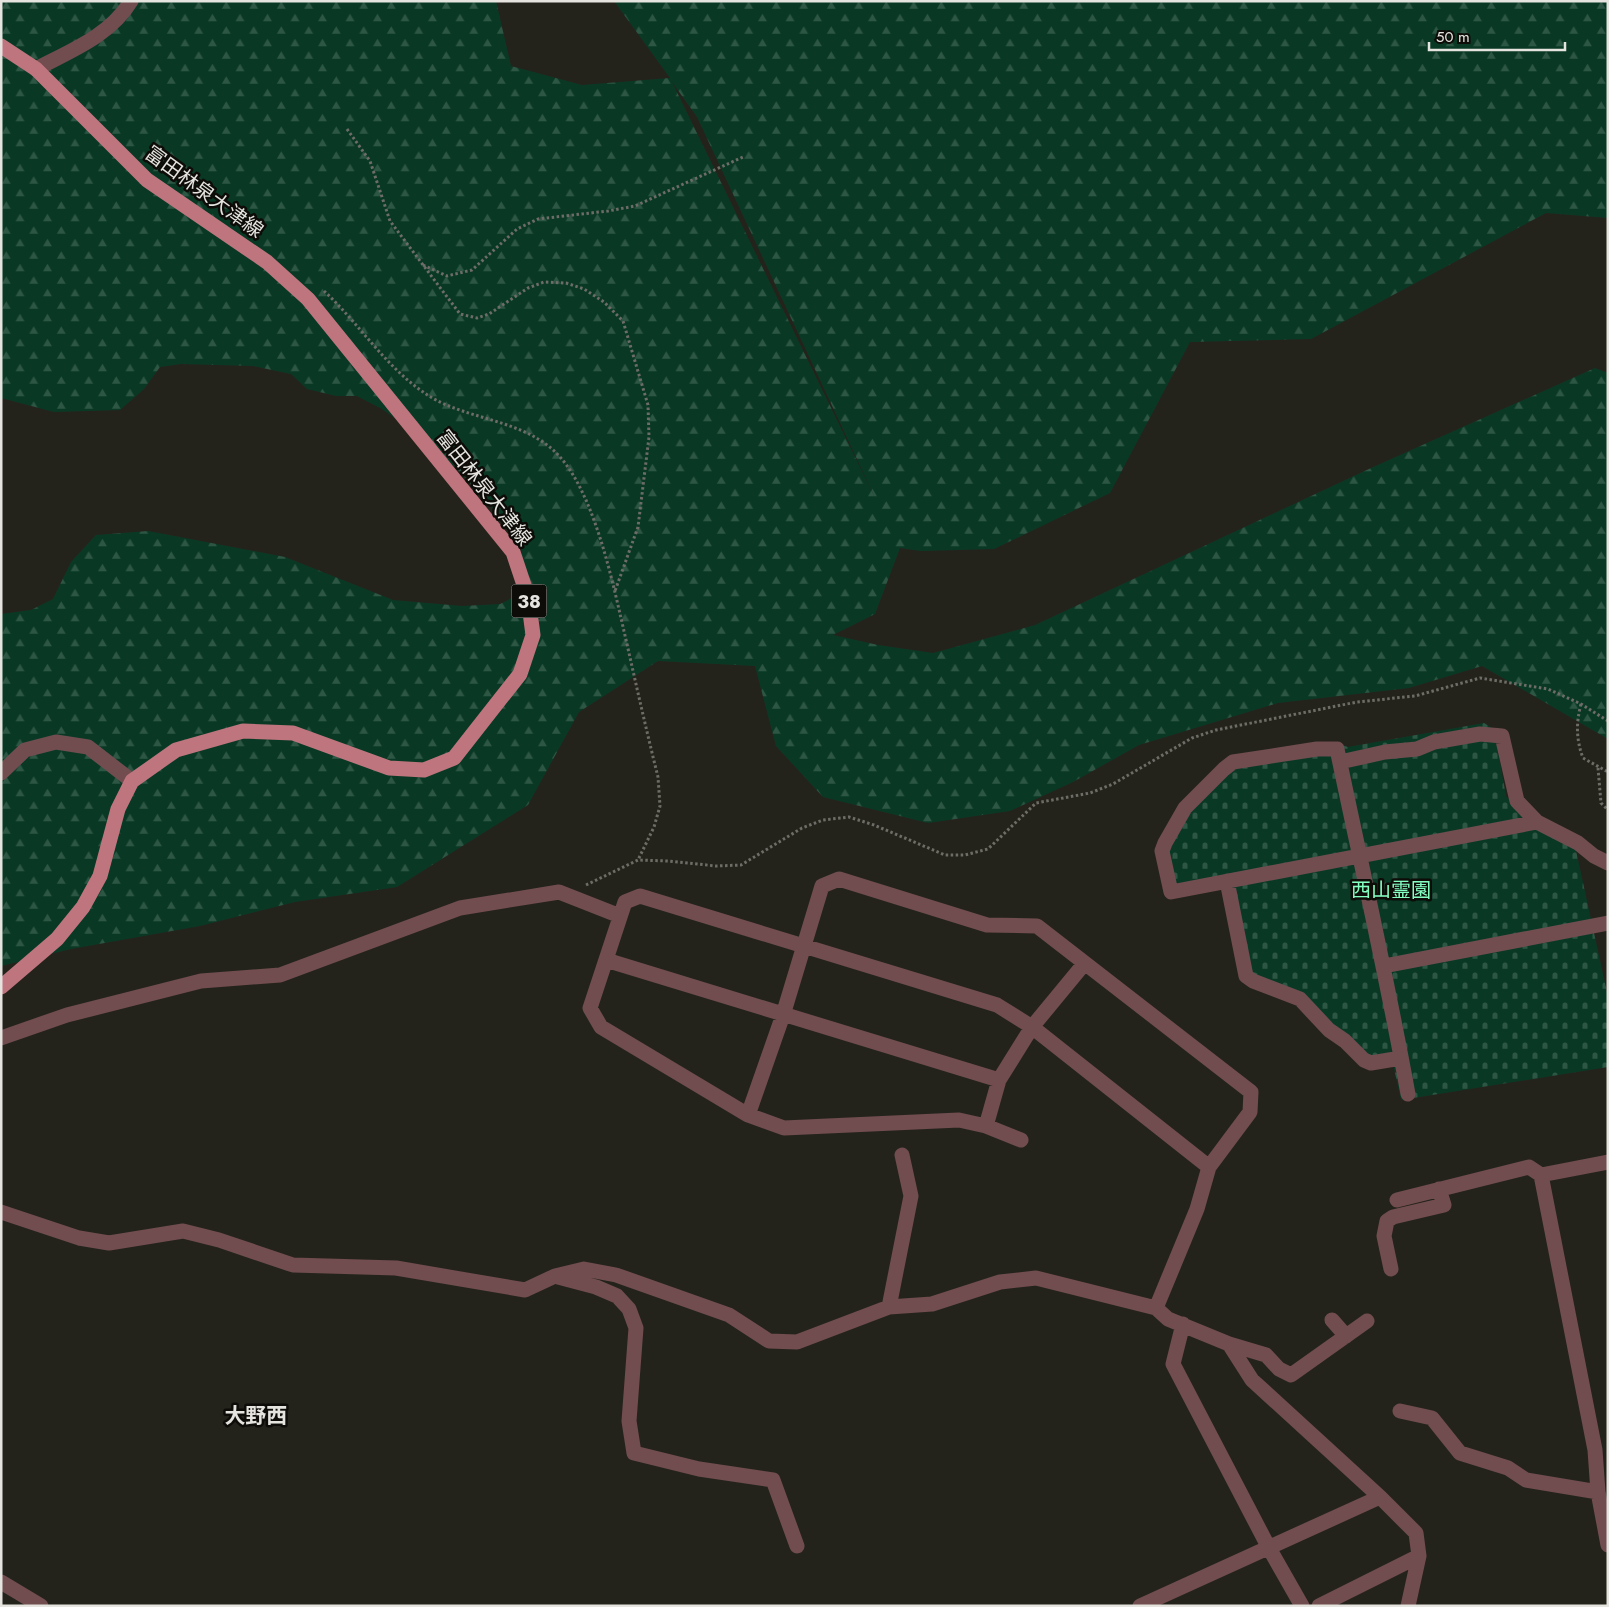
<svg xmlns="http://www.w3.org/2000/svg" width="1609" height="1607" font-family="Jost,'Noto Sans JP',sans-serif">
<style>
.forest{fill:url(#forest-firs);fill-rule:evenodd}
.cemetery{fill:url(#cemetery-stones)}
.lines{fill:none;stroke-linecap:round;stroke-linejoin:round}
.path{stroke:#6d6c66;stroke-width:3;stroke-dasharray:2.5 2.5;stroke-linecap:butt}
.minor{stroke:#714d50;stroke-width:15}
.major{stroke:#bf757d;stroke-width:15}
.labels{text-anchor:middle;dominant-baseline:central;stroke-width:5;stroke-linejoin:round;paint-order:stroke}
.shield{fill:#0d0c09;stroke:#a4a39f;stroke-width:1}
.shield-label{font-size:19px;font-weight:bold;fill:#e5e4df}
.street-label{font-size:20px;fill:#e5e4df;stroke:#0d0c09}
.park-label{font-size:20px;fill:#84fec1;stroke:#0d0c09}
.neighbourhood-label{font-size:21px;font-weight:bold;fill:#e5e4df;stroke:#0d0c09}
</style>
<defs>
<pattern id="forest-firs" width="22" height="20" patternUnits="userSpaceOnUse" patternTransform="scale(1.25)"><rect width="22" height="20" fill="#093925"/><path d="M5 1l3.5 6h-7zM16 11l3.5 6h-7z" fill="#2d5644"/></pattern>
<pattern id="cemetery-stones" width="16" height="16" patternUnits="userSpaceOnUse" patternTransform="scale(1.25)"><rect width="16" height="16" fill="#093925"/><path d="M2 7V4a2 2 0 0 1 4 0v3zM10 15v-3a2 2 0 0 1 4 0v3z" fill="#2d5644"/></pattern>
</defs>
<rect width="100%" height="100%" fill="#24231b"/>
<path class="forest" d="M1 1H496L511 66 582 85 670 78 614 1H1608V218L1546 213 1311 339 1190 342 1110 493 994 549 921 551 900 548 875 614 833 635 878 645 933 653 1035 625 1371 468 1595 368 1608 373V739L1482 666 1409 688 1278 703 1139 745 1073 782 1010 811 928 823 823 797 776 746 755 666 658 661 579 712 528 805 397 887 295 902 200 926 71 949 1 966V614L31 610 53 599 71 562 96 535 148 531 285 557 393 600 462 606 500 604 514 597 521 577 522 541 461 473 418 435 382 409 357 396H336L307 389 291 374 253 366 181 364 160 367 144 389 120 410 54 412 1 398ZM672 82 697 117 877 502Z"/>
<path class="cemetery" d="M1484 723 1494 729 1506 796 1528 820 1575 846 1608 997V1067L1401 1100 1393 1064 1370 1069 1298 1002 1242 981 1224 886 1167 896 1159 846 1227 758 1332 742 1348 747Z"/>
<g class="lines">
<path class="path" d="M347 129 370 161 390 221 460 314 477 318 489 314 528 288 544 282 566 283 584 289 604 302 623 321 648 405 649 437 638 527 615 591
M423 265 447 276 472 270 517 229 538 219 608 211 635 206 743 157
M324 291C362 326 388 372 434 399 471 419 520 421 552 449 595 486 614 590 627 644 637 689 647 733 658 777L660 806 654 827 638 860
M1581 704C1576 723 1576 739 1583 758L1608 772
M1598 768 1601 803 1608 810
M586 885 638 860 668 861 716 866 741 865 802 828 823 820 849 817 874 825 945 855H965L988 849 1036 803 1090 793 1113 784 1192 738 1216 730 1357 702 1415 696 1480 678 1548 689 1581 704 1608 721"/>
<path class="minor" d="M36 69C70 51 110 36 131 1
M1340 762 1385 752 1417 749 1434 742 1480 734 1502 736 1517 801 1537 822 1578 843 1594 856 1608 863
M1 773 25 750 56 742 88 747 132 781
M1227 881 1246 976 1253 981 1300 999 1329 1030 1345 1041 1364 1060 1371 1063 1401 1058
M606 960 999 1080
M1384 966 1608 923
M1 1038 67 1015 201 981 280 975 460 908 559 892 620 916
M1408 1094C1387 978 1361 864 1337 749H1317L1233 762 1224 769 1185 808 1165 843 1162 851 1171 892 1537 822
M748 1115 783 1015 822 886 839 879 987 925 1037 926 1251 1092 1250 1112 1209 1167
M986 1126 999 1080 1032 1027 1084 964
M1021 1140 986 1126 959 1120 784 1128 748 1115 601 1027 590 1008 625 902 640 896 997 1005 1032 1027 1209 1167 1197 1209 1156 1308
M1541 1175 1595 1450 1598 1492 1608 1545
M1397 1200 1529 1167 1541 1175 1608 1162
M1 1212 79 1238 109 1243 183 1231 219 1240 293 1265 396 1268 525 1290 555 1276 584 1269 616 1275 729 1315 769 1341 797 1342 889 1307 932 1304 1000 1282 1036 1278 1156 1308 1168 1319 1229 1344 1252 1380 1380 1497 1416 1533 1419 1556 1408 1606
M1391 1269 1384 1236 1387 1221 1393 1217 1444 1205 1439 1189
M558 1277 596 1287 617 1296 629 1309 636 1328 629 1421 634 1453 699 1469 773 1480 797 1546
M889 1307 911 1196 902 1155
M1332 1320 1346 1336
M1183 1324 1173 1364 1269 1548 1302 1606
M1229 1344 1266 1355 1279 1369 1291 1375 1367 1321
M1400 1411 1432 1418 1460 1453 1508 1468 1526 1480 1598 1492
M1 1582 41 1606
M1140 1606 1380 1497
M1319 1606 1419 1556"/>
<path class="major" d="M1 46 36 69 147 180 267 262 308 299 513 552 528 597 533 635 520 674 454 758 424 770 389 768 293 733 243 731 176 750 132 781 118 809 100 876 83 907 57 939 1 987"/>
</g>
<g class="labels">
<rect class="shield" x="511.5" y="584.5" width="35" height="33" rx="4"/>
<g class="shield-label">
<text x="529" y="601">38</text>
</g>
<g class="street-label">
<text transform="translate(204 192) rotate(36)">富田林泉大津線</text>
<text transform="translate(484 488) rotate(52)">富田林泉大津線</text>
</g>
<g class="park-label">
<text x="1391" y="890">西山霊園</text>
</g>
<g class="neighbourhood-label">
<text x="256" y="1416">大野西</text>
</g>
</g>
<rect width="1609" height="1607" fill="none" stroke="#e5e4df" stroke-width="5"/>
<path d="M1429 42v8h136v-8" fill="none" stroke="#e5e4df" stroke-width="2.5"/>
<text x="1436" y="42" font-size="15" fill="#e5e4df" stroke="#0d0c09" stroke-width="4" paint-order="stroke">50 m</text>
</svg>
